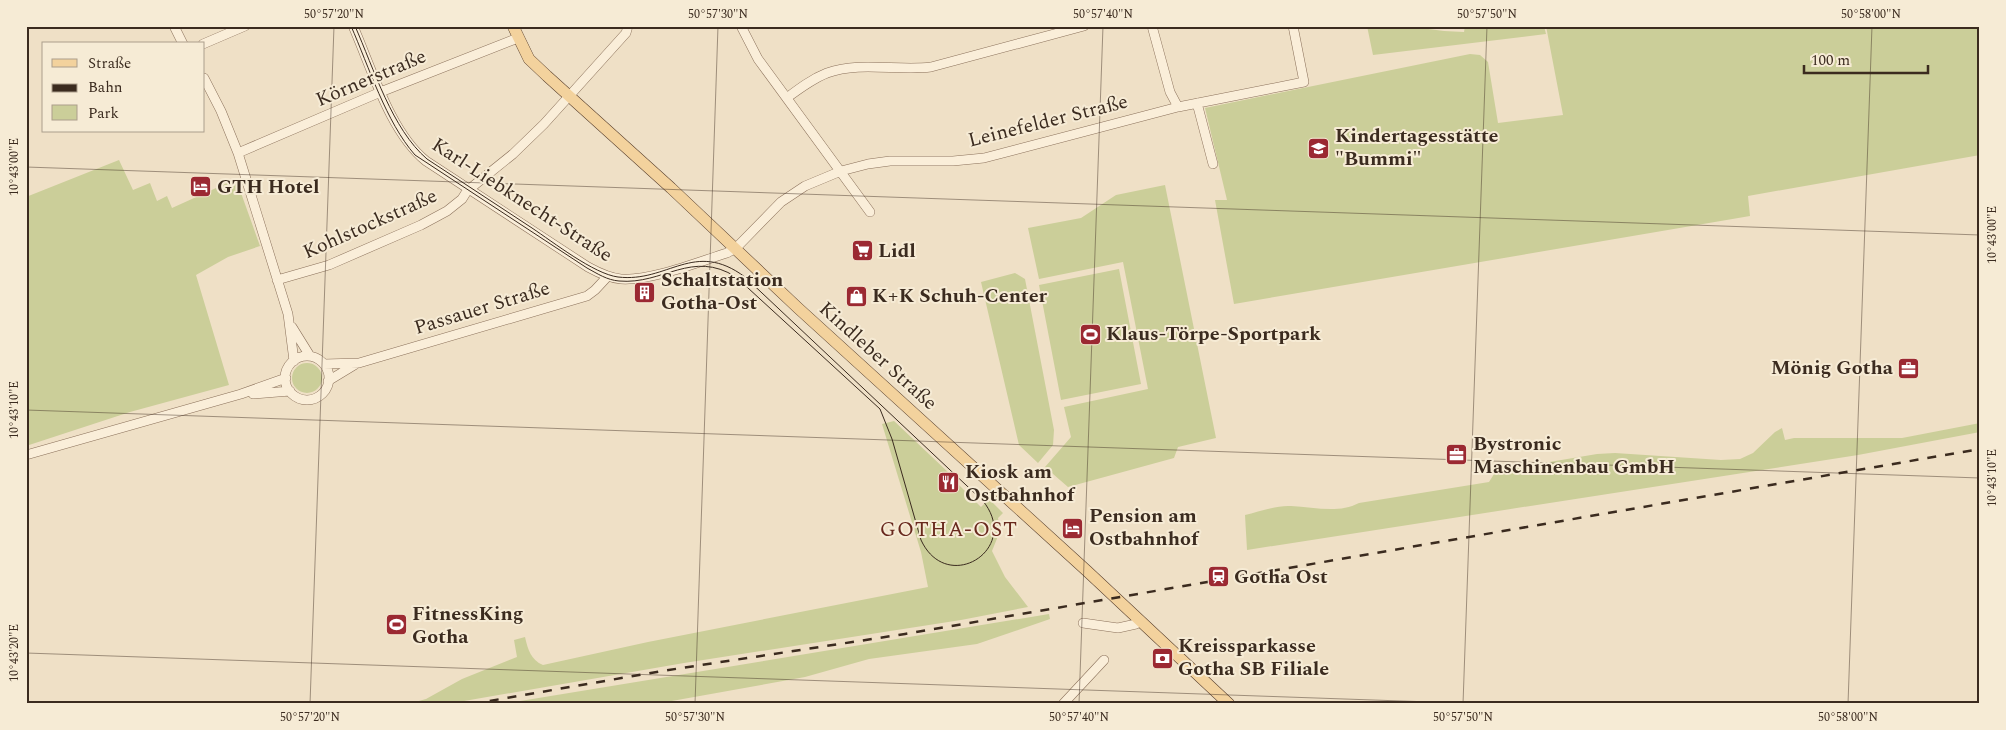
<svg xmlns="http://www.w3.org/2000/svg" width="2006" height="730" font-family="Spectral,serif">
<style>
.green{fill:#cbce99}
.lines{fill:none;stroke-linecap:round;stroke-linejoin:round}
.minor-casing{stroke:#8b715b;stroke-width:10}
.major-casing{stroke:#59402f;stroke-width:12}
.minor{stroke:#faeed9;stroke-width:9}
.major{stroke:#f3d29d;stroke-width:11}
.tram{stroke:#3b2b1f;stroke-width:1}
.rail{stroke:#3b2b1f;stroke-width:2.5;stroke-dasharray:9 9;stroke-linecap:butt}
.ticks{fill:none;stroke:#3b2b1f;stroke-width:1;stroke-opacity:0.45}
.labels{text-anchor:middle;dominant-baseline:central;stroke-width:4;stroke-linejoin:round;paint-order:stroke}
.street-label{font-size:20px;fill:#3b2b1f;stroke:#f6ebd5}
.poi-label{font-size:20px;font-weight:bold;fill:#3b2b1f;stroke:#f6ebd5;text-anchor:start}
.neighbourhood-label{font-size:21px;letter-spacing:1px;fill:#68281d;stroke:#f6ebd5}
.neatline{fill:none;stroke:#3b2b1f;stroke-width:2}
.ticks-label{font-size:12px;text-anchor:middle;fill:#3b2b1f}
</style>
<rect width="100%" height="100%" fill="#efe0c6"/>
<path class="green" d="M1367 26H1405L1444 31 1464 32 1465 26H1544L1546 34 1373 55Z
M1546 26H1980V155L1748 196 1750 216 1234 304 1215 200H1227L1205 108 1470 54 1480 55 1488 62 1498 123 1563 115Z
M119 160 133 190 150 183 157 201 167 196 172 208 236 179 260 246 228 257 196 275 229 385 130 412 26 446V197Z
M1165 185 1216 438 1178 447 1174 458 1068 487 1045 467 1071 437 1064 407 1148 389 1123 262 1039 279 1028 228 1081 218 1116 195Z
M1119 269 1141 384 1061 400 1039 285Z
M1015 273 1025 279 1054 430 1053 445 1038 463 1019 445 981 282Z
M292 378a15 15 0 1 1 30 0a15 15 0 1 1-30 0Z
M894 421 949 473 943 482 952 490 958 484 981 507 989 499 1003 513 998 518 1000 531 992 551 1005 577 1028 607 961 620 684 663 447 704H408L426 699 462 679 517 657 514 640 525 637C528 650 531 660 543 665L648 642 928 587 921 552 882 424Z
M1980 423V432L1858 455 1247 550 1245 515C1259 512 1276 505 1291 506 1314 507 1338 514 1359 503L1489 482 1496 471 1597 454 1615 453 1721 460 1740 459 1753 453 1775 432 1782 428 1785 440 1794 438H1902Z
M1049 614 1050 619 977 644 869 659 805 677 655 704H502Z"/>
<g class="lines">
<defs>
<path id="minor" d="M174 26 183 44
M353 26C372 69 390 132 426 161L588 267C599 273 609 278 621 279 651 281 698 262 727 253L736 248 781 202 805 186 841 171 868 164 890 161H953L984 158 1178 107 1304 82 1293 26
M741 26 758 59 870 212
M1152 26 1170 92 1178 107
M203 44 245 26
M204 78 221 111 238 153 288 314 294 361
M788 97C800 88 812 79 827 73 860 61 896 71 931 67L1084 26
M1197 103 1213 164
M238 153 383 91 518 38
M277 280 329 265 421 225 447 211 462 199 467 191 513 154 544 124 626 33 628 26
M292 327 310 356
M285 378a22 22 0 1 1 44 0a22 22 0 1 1-44 0Z
M324 364 359 363 587 296 595 290 608 276
M328 381 356 364
M253 394 290 391
M26 455 241 394 286 378
M1083 623 1118 628 1136 624
M1063 704 1104 660"/>
<path id="major" d="M513 26 529 59 547 76 671 188 798 308 1087 571 1229 704"/>
</defs>
<use href="#minor" class="minor-casing"/>
<use href="#major" class="major-casing"/>
<use href="#minor" class="minor"/>
<use href="#major" class="major"/>
<path class="tram" d="M351 26C369 67 386 122 415 155L587 268C598 274 607 280 619 281 663 285 692 249 736 277L880 409 892 439 921 540C947 596 1022 549 983 501L745 277C694 239 668 283 618 277 594 274 553 242 532 228 497 205 462 182 427 159 392 129 374 69 355 26"/>
<path class="rail" d="M472 704 662 671 905 634 1980 449"/>
</g>
<path class="ticks" d="M26 167 1980 235M26 410 1980 478M26 653 1488 704M310 704 334 26M695 704 718 26M1079 704 1103 26M1463 704 1487 26M1848 704 1872 26"/>
<defs>
<symbol id="school-square" viewBox="-11 -11 22 22"><rect x="-9" y="-9" width="18" height="18" rx="4" fill="#9b2932" stroke="#f6ebd5"/><path d="M0-5L7-2L0 1L-7-2ZM-4 1L0 2.5L4 1V4Q0 6-4 4Z" fill="#fff"/></symbol>
<symbol id="hotel-square" viewBox="-11 -11 22 22"><rect x="-9" y="-9" width="18" height="18" rx="4" fill="#9b2932" stroke="#f6ebd5"/><path d="M-6-4.5h1.5V1H6V5H4.5V3h-9V5H-6ZM-4 0a1.8 1.8 0 1 1 3.6 0ZM.5 0V-2.5h3Q6-2.5 6 0Z" fill="#fff"/></symbol>
<symbol id="supermarket-square" viewBox="-11 -11 22 22"><rect x="-9" y="-9" width="18" height="18" rx="4" fill="#9b2932" stroke="#f6ebd5"/><path d="M-6-5.5h2.5l.6 2H6L4.5 2H-2.5L-4.4-4H-6ZM-1.5 3.2a1.3 1.3 0 1 0 .1 0ZM3 3.2a1.3 1.3 0 1 0 .1 0Z" fill="#fff"/></symbol>
<symbol id="building-square" viewBox="-11 -11 22 22"><rect x="-9" y="-9" width="18" height="18" rx="4" fill="#9b2932" stroke="#f6ebd5"/><path d="M-4-6H4V6H1V3H-1V6H-4ZM-2.5-4.3h1.7v1.8h-1.7ZM.8-4.3h1.7v1.8H.8ZM-2.5-1h1.7V.8h-1.7ZM.8-1h1.7V.8H.8Z" fill="#fff"/></symbol>
<symbol id="shop-square" viewBox="-11 -11 22 22"><rect x="-9" y="-9" width="18" height="18" rx="4" fill="#9b2932" stroke="#f6ebd5"/><path d="M-5-2.5h2.3a2.7 3.5 0 0 1 5.4 0H5L5.5 6h-11ZM-1.5-2.5h3a1.5 2.3 0 0 0-3 0Z" fill="#fff"/></symbol>
<symbol id="stadium-square" viewBox="-11 -11 22 22"><rect x="-9" y="-9" width="18" height="18" rx="4" fill="#9b2932" stroke="#f6ebd5"/><path d="M0-5a6.5 5 0 1 0 0 10a6.5 5 0 1 0 0-10ZM-3.5-1.8h7v3.6h-7Z" fill="#fff"/></symbol>
<symbol id="office-square" viewBox="-11 -11 22 22"><rect x="-9" y="-9" width="18" height="18" rx="4" fill="#9b2932" stroke="#f6ebd5"/><path d="M-6-3h4V-5.5h4V-3h4V5H-6ZM-1-4.5V-3h2v-1.5ZM-6 0V1H6V0Z" fill="#fff"/></symbol>
<symbol id="restaurant-square" viewBox="-11 -11 22 22"><rect x="-9" y="-9" width="18" height="18" rx="4" fill="#9b2932" stroke="#f6ebd5"/><path d="M-5-6h1v4h1v-4h1v4h1v-4h1v5L-1.5 .5V6h-2V.5L-5-1ZM5-6V6H3V1.5H1.5Q1.5-4 5-6Z" fill="#fff"/></symbol>
<symbol id="station-square" viewBox="-11 -11 22 22"><rect x="-9" y="-9" width="18" height="18" rx="4" fill="#9b2932" stroke="#f6ebd5"/><path d="M-3-6H3Q5-6 5-4V2Q5 4 3 4L4.5 6H3L1.5 4h-3L-3 6H-4.5L-3 4Q-5 4-5 2V-4Q-5-6-3-6ZM-3.5-4v3h7v-3ZM-3.5 1v1.5H-2V1ZM2 1v1.5H3.5V1Z" fill="#fff"/></symbol>
<symbol id="bank-square" viewBox="-11 -11 22 22"><rect x="-9" y="-9" width="18" height="18" rx="4" fill="#9b2932" stroke="#f6ebd5"/><path d="M-6-4H6V4H-6ZM0-2.3a2.3 2.3 0 1 0 0 4.6a2.3 2.3 0 1 0 0-4.6Z" fill="#fff"/></symbol>
</defs>
<g fill-rule="evenodd">
<use href="#school-square" x="1306" y="136" width="25" height="25"/>
<use href="#hotel-square" x="188" y="174" width="25" height="25"/>
<use href="#supermarket-square" x="850" y="238" width="25" height="25"/>
<use href="#building-square" x="632" y="280" width="25" height="25"/>
<use href="#shop-square" x="844" y="284" width="25" height="25"/>
<use href="#stadium-square" x="1078" y="322" width="25" height="25"/>
<use href="#office-square" x="1896" y="356" width="25" height="25"/>
<use href="#office-square" x="1444" y="442" width="25" height="25"/>
<use href="#restaurant-square" x="936" y="470" width="25" height="25"/>
<use href="#hotel-square" x="1060" y="516" width="25" height="25"/>
<use href="#station-square" x="1206" y="564" width="25" height="25"/>
<use href="#stadium-square" x="384" y="612" width="25" height="25"/>
<use href="#bank-square" x="1150" y="646" width="25" height="25"/>
</g>
<g class="labels">
<g class="street-label">
<text transform="translate(371 78) rotate(-23)">Körnerstraße</text>
<text transform="translate(1048 121) rotate(-14)">Leinefelder Straße</text>
<text transform="translate(522 200) rotate(33)">Karl-Liebknecht-Straße</text>
<text transform="translate(370 224) rotate(-24)">Kohlstockstraße</text>
<text transform="translate(482 308) rotate(-17)">Passauer Straße</text>
<text transform="translate(878 356) rotate(42)">Kindleber Straße</text>
</g>
<g class="poi-label">
<text x="1335" y="136">Kindertagesstätte<tspan x="1335" dy="23">"Bummi"</tspan></text>
<text x="217" y="187">GTH Hotel</text>
<text x="878" y="251">Lidl</text>
<text x="661" y="280">Schaltstation<tspan x="661" dy="23">Gotha-Ost</tspan></text>
<text x="872" y="296">K+K Schuh-Center</text>
<text x="1106" y="334">Klaus-Törpe-Sportpark</text>
<text x="1893" y="368" text-anchor="end">Mönig Gotha</text>
<text x="1473" y="444">Bystronic<tspan x="1473" dy="23">Maschinenbau GmbH</tspan></text>
<text x="965" y="472">Kiosk am<tspan x="965" dy="23">Ostbahnhof</tspan></text>
<text x="1089" y="516">Pension am<tspan x="1089" dy="23">Ostbahnhof</tspan></text>
<text x="1234" y="577">Gotha Ost</text>
<text x="412" y="614">FitnessKing<tspan x="412" dy="23">Gotha</tspan></text>
<text x="1178" y="646">Kreissparkasse<tspan x="1178" dy="23">Gotha SB Filiale</tspan></text>
</g>
<g class="neighbourhood-label">
<text x="949" y="530">GOTHA-OST</text>
</g>
</g>
<rect width="2006" height="730" fill="none" stroke="#f6ebd5" stroke-width="55"/>
<rect x="42" y="42" width="162" height="90" fill="#f6ebd5" stroke="#ab9e8c"/>
<rect x="52" y="59" width="25" height="8" fill="#f3d29d" stroke="#ab9e8c"/>
<text x="88" y="68" font-size="15" fill="#3b2b1f">Straße</text>
<rect x="52" y="84" width="25" height="8" fill="#3b2b1f" stroke="#ab9e8c"/>
<text x="88" y="92" font-size="15" fill="#3b2b1f">Bahn</text>
<rect x="52" y="105" width="25" height="15" fill="#cbce99" stroke="#ab9e8c"/>
<text x="88" y="118" font-size="15" fill="#3b2b1f">Park</text>
<path d="M1804 65v8h124v-8" fill="none" stroke="#3b2b1f" stroke-width="2.5"/>
<text x="1811" y="65" font-size="15" fill="#3b2b1f" stroke="#f6ebd5" stroke-width="4" paint-order="stroke">100 m</text>
<rect x="28" y="28" width="1950" height="674" class="neatline"/>
<g class="ticks-label">
<text x="334" y="18">50°57'20"N</text>
<text x="718" y="18">50°57'30"N</text>
<text x="1103" y="18">50°57'40"N</text>
<text x="1487" y="18">50°57'50"N</text>
<text x="1871" y="18">50°58'00"N</text>
<text transform="translate(14 167) rotate(-90)" y="4">10°43'00"E</text>
<text transform="translate(1992 235) rotate(-90)" y="4">10°43'00"E</text>
<text transform="translate(14 410) rotate(-90)" y="4">10°43'10"E</text>
<text transform="translate(1992 478) rotate(-90)" y="4">10°43'10"E</text>
<text transform="translate(14 653) rotate(-90)" y="4">10°43'20"E</text>
<text x="310" y="721">50°57'20"N</text>
<text x="695" y="721">50°57'30"N</text>
<text x="1079" y="721">50°57'40"N</text>
<text x="1463" y="721">50°57'50"N</text>
<text x="1848" y="721">50°58'00"N</text>
</g>
</svg>
